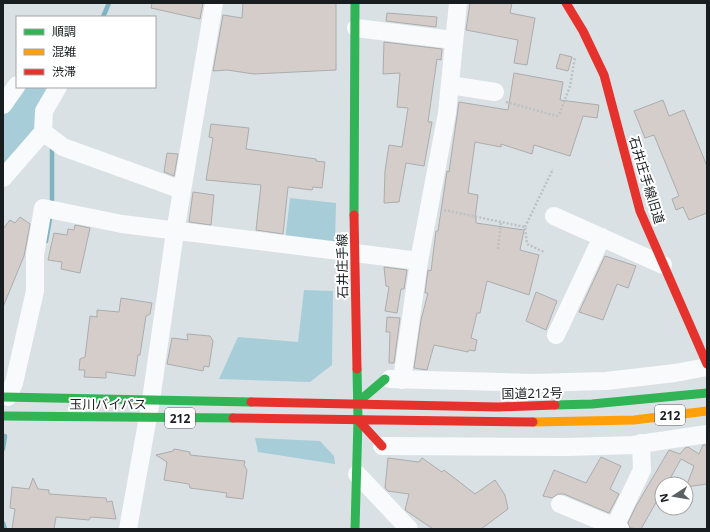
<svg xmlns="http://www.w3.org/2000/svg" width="710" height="532" font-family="'Noto Sans','Noto Sans JP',sans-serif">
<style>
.green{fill:#a7cdd9}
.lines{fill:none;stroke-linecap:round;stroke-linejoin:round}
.stream{stroke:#7fb4c3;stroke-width:4.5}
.building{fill:#d5cdca;stroke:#abacad}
.path{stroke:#bec1c2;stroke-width:2.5;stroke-dasharray:2 2;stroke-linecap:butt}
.street{stroke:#f9fafb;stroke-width:18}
.fast{stroke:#30b455;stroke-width:9}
.slow{stroke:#ff9f0a;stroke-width:9}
.jam{stroke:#e5322d;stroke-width:9}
.labels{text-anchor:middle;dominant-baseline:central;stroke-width:4;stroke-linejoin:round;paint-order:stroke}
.shield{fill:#fff;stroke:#5d6162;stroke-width:1}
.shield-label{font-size:12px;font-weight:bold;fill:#181d1f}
.street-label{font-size:13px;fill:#181d1f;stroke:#fff}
</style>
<rect width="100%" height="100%" fill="#d9e1e4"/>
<path class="green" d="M17 87H56L39 130 3 174V108Z
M290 198 336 203 335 245 285 241Z
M304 290 333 291 332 365 310 382 219 379 238 337 298 342Z
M255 438 320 441 334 456 335 464 258 452Z"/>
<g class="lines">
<path class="stream" d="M103 17 109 3
M52 200V145
M46 241 51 213
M3 449 5 436
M3 523 5 529"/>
</g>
<path class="building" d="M152 3H203L200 19 151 8Z
M243 3H336V70L254 74 227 70 213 71 223 15 242 18Z
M470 3H512L510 13 535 18 527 65 514 63 518 40 466 30Z
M387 13 437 17 436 27 386 21Z
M384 42 442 49 441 60 437 59 428 122H432L424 166 406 163 399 202 384 203 385 171 389 145 402 147 408 108 397 107 400 73 383 74Z
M560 54 572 57 568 71 556 68Z
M514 73 563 82 560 100 599 105 597 118 583 116 570 156 534 145 532 154 501 144V147L475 142 468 193 478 195 475 218H476V223L524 230 520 250 539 255 529 295 487 281 480 313H477L471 338 477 340 475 351 469 350 468 352 434 345 427 370 414 368 421 320 428 293H425L428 270 431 271 436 231H438L447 171 449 172 459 102 508 110Z
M663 100 669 116 684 110 707 166V213L689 220 683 207 676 210 672 199 679 196 654 135 645 138 634 111Z
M211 124 249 128 246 149 316 159V161L325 162 322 188 313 187 312 190 288 187 283 234 256 230 261 185 206 180 213 138 209 137Z
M167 153 178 154 174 176 164 172Z
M193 192 214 195 211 225 189 222Z
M20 217 30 224 24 256 3 307V229L10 220 15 223Z
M75 225 90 228 80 273 61 269 62 262 48 260 54 233 67 235 68 229 74 230Z
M605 256 636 266 628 288 617 284 603 320 579 312Z
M384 267 407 270 404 289H401L397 313 385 311 389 287 386 286Z
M536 292 557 301 546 330 526 321Z
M121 298 152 303 150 314 146 316 140 355H138L135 376 106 372V378L84 377 85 370H79L80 359 85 357 90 316 97 317V310L119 312Z
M387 317 400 318 394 363H389L390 332H386Z
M187 334 210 336 213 341 209 367 204 366 203 371 167 364 172 338 188 340Z
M703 445H707V484L686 487 694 466 681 459 667 484H662V492L641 529 630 528 628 523 636 506 669 450 680 454 685 448 688 447 699 454Z
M174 449 190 452V455L245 461 244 465 247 470 243 499 226 497 227 493 190 488 189 484 164 480 167 462 156 455 173 451Z
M601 457 621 466 610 489 619 494 609 513 564 494H558L552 498 543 496 554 470 586 483Z
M388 458 419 462 422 458 442 472 444 470 475 494 495 480 505 495 508 509 481 529H433L405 510 409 494 388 491 385 488Z
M33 478 38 489 49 490V494L106 498 107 502 112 501 116 519 91 517 89 520 56 517 54 529H12L15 509 10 508 12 487 29 489Z"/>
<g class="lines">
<path class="path" d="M506 102 557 116 560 113 570 86 575 57
M444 210 525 227 527 244 544 252
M525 227 553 169
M498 249 501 222"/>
<path class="street" d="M356 28 453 40
M450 85 495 92
M58 87 44 111 43 132 63 147 182 190
M3 105 17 85
M3 178 43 132
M554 216 663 265
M556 335 602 237
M390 379 534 383 606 381 675 373 707 367
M402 380 419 261 447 113 458 3
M8 397 14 383 35 291V255L43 208 122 224 419 261
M382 446 568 447 633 445 707 434
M357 474 409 529
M560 504 620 529
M615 526 642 470 641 443
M128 529 151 400 175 232 214 3"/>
<path class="fast" d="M354 215 355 3
M3 397 251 402
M357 403 385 379
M555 405 592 404 707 393
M3 416 233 418
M355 529 358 420 357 369"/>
<path class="slow" d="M533 422 634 420 707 411"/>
<path class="jam" d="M566 3 583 31 604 75 640 211 707 364
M354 215 357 369
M251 402 498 407 555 405
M233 418 533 422
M358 420 382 446"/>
</g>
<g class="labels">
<g class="shield">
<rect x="655" y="405" width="30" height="20" rx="3"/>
<rect x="165" y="408" width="30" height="20" rx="3"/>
</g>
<g class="shield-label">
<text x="670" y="415">212</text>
<text x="180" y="418">212</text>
</g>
<g class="street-label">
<text transform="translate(647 180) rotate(73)">石井庄手線旧道</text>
<text transform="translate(342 266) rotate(-91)">石井庄手線</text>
<text transform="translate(532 393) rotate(-1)">国道212号</text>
<text x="108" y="404">玉川バイパス</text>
</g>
</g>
<rect width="710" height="532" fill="none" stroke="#181d1f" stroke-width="8"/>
<rect x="16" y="16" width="140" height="72" fill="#ffffff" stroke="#a3a5a5"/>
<rect x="24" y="29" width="20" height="6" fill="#30b455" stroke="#a3a5a5"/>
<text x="52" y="36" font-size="12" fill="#181d1f">順調</text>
<rect x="24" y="49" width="20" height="6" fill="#ff9f0a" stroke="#a3a5a5"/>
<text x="52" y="56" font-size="12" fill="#181d1f">混雑</text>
<rect x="24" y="69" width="20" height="6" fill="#e5322d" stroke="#a3a5a5"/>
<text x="52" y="76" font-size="12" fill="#181d1f">渋滞</text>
<g transform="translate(674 496) rotate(258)"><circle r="19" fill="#ffffff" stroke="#a3a5a5"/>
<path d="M0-3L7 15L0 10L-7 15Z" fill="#5c6264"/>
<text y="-6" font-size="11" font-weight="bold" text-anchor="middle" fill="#181d1f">N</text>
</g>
</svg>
